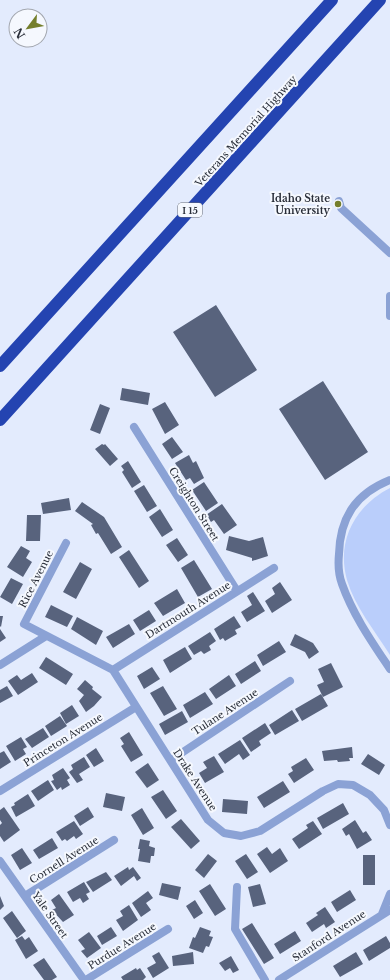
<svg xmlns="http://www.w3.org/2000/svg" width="390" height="980" font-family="'Libre Baskerville',serif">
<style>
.green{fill:#bacefb}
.building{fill:#58637d}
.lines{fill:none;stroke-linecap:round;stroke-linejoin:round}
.minor{stroke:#8ba2d5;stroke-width:8}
.highway{stroke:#2444b1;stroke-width:12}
.poi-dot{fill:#757f2c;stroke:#f5f8fe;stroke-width:1.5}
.labels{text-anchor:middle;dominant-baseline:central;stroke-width:4;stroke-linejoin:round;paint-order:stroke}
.shield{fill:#f5f8fe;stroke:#666b74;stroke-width:1}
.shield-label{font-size:9px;font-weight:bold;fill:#292e39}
.street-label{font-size:10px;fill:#292e39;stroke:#f5f8fe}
.poi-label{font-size:10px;font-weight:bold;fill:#292e39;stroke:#f5f8fe;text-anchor:end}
</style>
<rect width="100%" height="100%" fill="#e3ebfd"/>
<path class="green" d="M390 488V655C375 631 355 607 347 580 336 541 355 506 390 488Z"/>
<path class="building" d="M216 305 257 370 215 397 173 332Z
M323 381 368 452 325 480 279 409Z
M122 388 150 393 148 405 120 400Z
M165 402 179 425 165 434 152 409Z
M100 404 110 408 100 434 90 430Z
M172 437 183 452 172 459 162 444Z
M102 444 104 445 105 444 118 459 110 466 95 449Z
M189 455 193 463 196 461 204 478 194 484 190 478 186 480 175 463Z
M128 461 141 482 132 488 122 472 124 470 121 466Z
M204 482 218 503 206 511 192 490Z
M144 485 157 506 147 512 134 491Z
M69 498 71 510 43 514 41 503Z
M82 502 104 517 122 547 111 554 98 533 96 534 91 525 93 524 75 511Z
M222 504 237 525 224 534 214 520 211 522 206 515Z
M160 509 173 530 162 537 149 517Z
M27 515H41L40 541H26Z
M229 536 249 541 263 537 268 556 252 561V558L226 550Z
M177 538 188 555 178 562 166 545Z
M21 546 30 551 26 558 32 562 23 577 7 567Z
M129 550 149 581 139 588 119 557Z
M194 560 212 589 198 597 181 568Z
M80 562 92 569 76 599 63 592Z
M11 578 23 584 12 604 0 597Z
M280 582 292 600 272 613 265 601 275 594 272 588Z
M177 589 185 603 163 616 154 603Z
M253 592 265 611 247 622 241 612 252 605 247 596Z
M51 605 73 616 67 627 45 617Z
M149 610 156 621 140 631 133 620Z
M0 616H3L1 627 0 626Z
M234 616 241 627 235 630 237 634 225 641 223 638 220 640 214 629Z
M77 617 103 631 96 645 71 629Z
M129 624 135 634 113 648 106 637Z
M0 629 6 638 0 642Z
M210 632 216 641 209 646 211 650 204 654 201 651 194 655 188 646Z
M295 634 313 643 319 652 309 659 305 652 290 645Z
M279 641 286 652 263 666 257 655Z
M185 647 192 659 170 673 163 660Z
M46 657 73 674 66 685 39 668Z
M255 661 261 671 241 684 235 674Z
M331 663 343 687 323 697 317 685 324 682 318 669Z
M152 667 160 679 144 689 137 676Z
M32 673 38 682 18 695 8 681 17 675 21 680Z
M229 675 236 686 216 699 209 689Z
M85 680 93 687 92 689 102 697 94 706 86 712 79 701 84 695 77 689Z
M7 686 13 696 0 703V690Z
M163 686 177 709 164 716 150 693Z
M205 692 213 704 190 718 183 705Z
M321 694 328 706 302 721 295 709Z
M72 705 79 716 66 724 60 713Z
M292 710 299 721 275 735 269 725Z
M182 711 188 722 165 735 159 724Z
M60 716 67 726 51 736 45 726Z
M265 723 271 733 259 741 261 745 251 752 242 738Z
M43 728 49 737 32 748 25 739Z
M129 732 143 755 131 762 121 746 124 744 120 738Z
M21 737 27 747 23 749 26 754 15 761 6 746Z
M240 740 250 755 243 760 239 754 225 764 218 754Z
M352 747 353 758H349L350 761 338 762 337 760 324 761 322 751Z
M96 748 104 761 94 767 86 755Z
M4 751 11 762 0 769V753Z
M368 754 385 765 379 775 361 764Z
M214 756 224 772 205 783 199 773 207 768 203 762Z
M84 757 90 767 79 774 83 780 77 783 69 772 73 769 71 765Z
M306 758 314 770 294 783 288 774 293 771 291 767Z
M148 763 159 780 147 788 135 772Z
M63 768 70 778 67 780 70 785 62 790 61 787 57 790 51 781 54 780 52 775Z
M48 780 54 790 38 801 31 791Z
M283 781 290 792 264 808 257 797Z
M163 790 177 811 166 819 151 797Z
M106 793 125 797 122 811 103 807Z
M28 794 35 806 16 817 11 807 15 805 14 803Z
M223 799 248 801 247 814 222 812Z
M343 803 349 814 323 829 317 818Z
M4 807 20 830 4 842 0 836V825L2 823 0 820V810Z
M88 807 94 817 80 826 74 816Z
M142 808 154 828 143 835 131 815Z
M181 819 200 841 191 849 171 827Z
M355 820 363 833 366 831 372 840 357 849 349 834 346 836 342 829Z
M74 821 83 834 76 839 74 836 67 841 65 839 62 841 56 832Z
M313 821 322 834 299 849 292 839 308 828 306 825Z
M52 838 58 848 39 859 33 850Z
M140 839 150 841 149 846 155 848 154 856H151L150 863 138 861 140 849H138Z
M267 847 272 854 280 848 288 861 270 873 257 854Z
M22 848 32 863 20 870 11 855Z
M208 854 217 861 204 878 195 870Z
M246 854 258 872 247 879 235 861Z
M363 855H375V885H363Z
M128 867 129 870 133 867 141 878 137 881 134 876 121 886 114 876Z
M106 872 112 880 93 892 86 882Z
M84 882 90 892 86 894 89 899 83 903 80 898 73 902 67 892Z
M162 883 181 887 178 900 159 895Z
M210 884 226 909 215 916 199 891Z
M260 884 266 904 253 907 248 887Z
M350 890 356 900 337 912 331 902Z
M148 891 153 898 146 903 151 910 141 917 132 903Z
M59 894 74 915 63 922 52 910 56 908 51 900Z
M0 896 4 906 0 910Z
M195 900 203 913 194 919 186 906Z
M129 905 138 920 123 931 116 920 123 916 120 911Z
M325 907 335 922 326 928 324 924 312 932 306 923 318 915 316 913Z
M12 911 26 931 17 938 3 918Z
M252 923 274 958 264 964 242 929Z
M111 927 117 936 102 945 97 936Z
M200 927 211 931 209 936 213 937 209 947 206 946 203 953 189 948 193 937 195 938Z
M295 931 301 941 280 954 274 944Z
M89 932 101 948 87 958 81 951 85 949 78 940Z
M22 936 25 940 29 937 38 951 26 959 15 940Z
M386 936 390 943V948L369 961 363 950Z
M159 952 169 968 153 978 147 968 156 963 152 956Z
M193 952 194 964 173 966 172 956Z
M356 952 363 964 340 977 333 966Z
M231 956 239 970 233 973 230 968 225 971 219 963Z
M44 958 57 977 52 980H44L33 965Z
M136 968 137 970 140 968 146 977 143 980H123L121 977Z"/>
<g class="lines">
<path class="minor" d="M339 201 341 208 390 253
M390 296V316
M134 427 237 591
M390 480C355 494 340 518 339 554 338 564 339 576 342 584 353 615 372 642 390 669
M66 543 24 624 113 670 208 820 224 833 241 836 260 831 323 791 338 784 353 785 370 795 384 810 390 825
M0 665 46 636
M113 670 274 568
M171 760 290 681
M0 791 136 707
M0 861 84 980
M237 887 235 929 265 980
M25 896 114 840
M382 914 390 894
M86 980 168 929
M279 980 390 910"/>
<path class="highway" d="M0 366 332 0
M0 420 380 0"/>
</g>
<circle class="poi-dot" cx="338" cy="204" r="4"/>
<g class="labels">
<rect class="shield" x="178" y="203" width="24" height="14" rx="3"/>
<g class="shield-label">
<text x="190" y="210">I 15</text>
</g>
<g class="street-label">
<text transform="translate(246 131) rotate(-48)">Veterans Memorial Highway</text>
<text transform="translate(194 504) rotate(58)">Creighton Street</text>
<text transform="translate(36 579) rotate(-63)">Rice Avenue</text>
<text transform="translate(188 610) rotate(-32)">Dartmouth Avenue</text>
<text transform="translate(225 712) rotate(-33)">Tulane Avenue</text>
<text transform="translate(63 740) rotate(-32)">Princeton Avenue</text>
<text transform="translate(195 780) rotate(57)">Drake Avenue</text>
<text transform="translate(64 860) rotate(-32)">Cornell Avenue</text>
<text transform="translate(50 915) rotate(55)">Yale Street</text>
<text transform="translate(329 936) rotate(-33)">Stanford Avenue</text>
<text transform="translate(122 946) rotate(-32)">Purdue Avenue</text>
</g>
<g class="poi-label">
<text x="330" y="198">Idaho State<tspan x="330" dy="12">University</tspan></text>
</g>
</g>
<g transform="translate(28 28) rotate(238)"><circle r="19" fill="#f5f8fe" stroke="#a3a7af"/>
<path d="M0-3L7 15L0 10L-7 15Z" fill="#757f2c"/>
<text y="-6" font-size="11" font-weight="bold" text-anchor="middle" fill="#292e39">N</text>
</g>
</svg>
